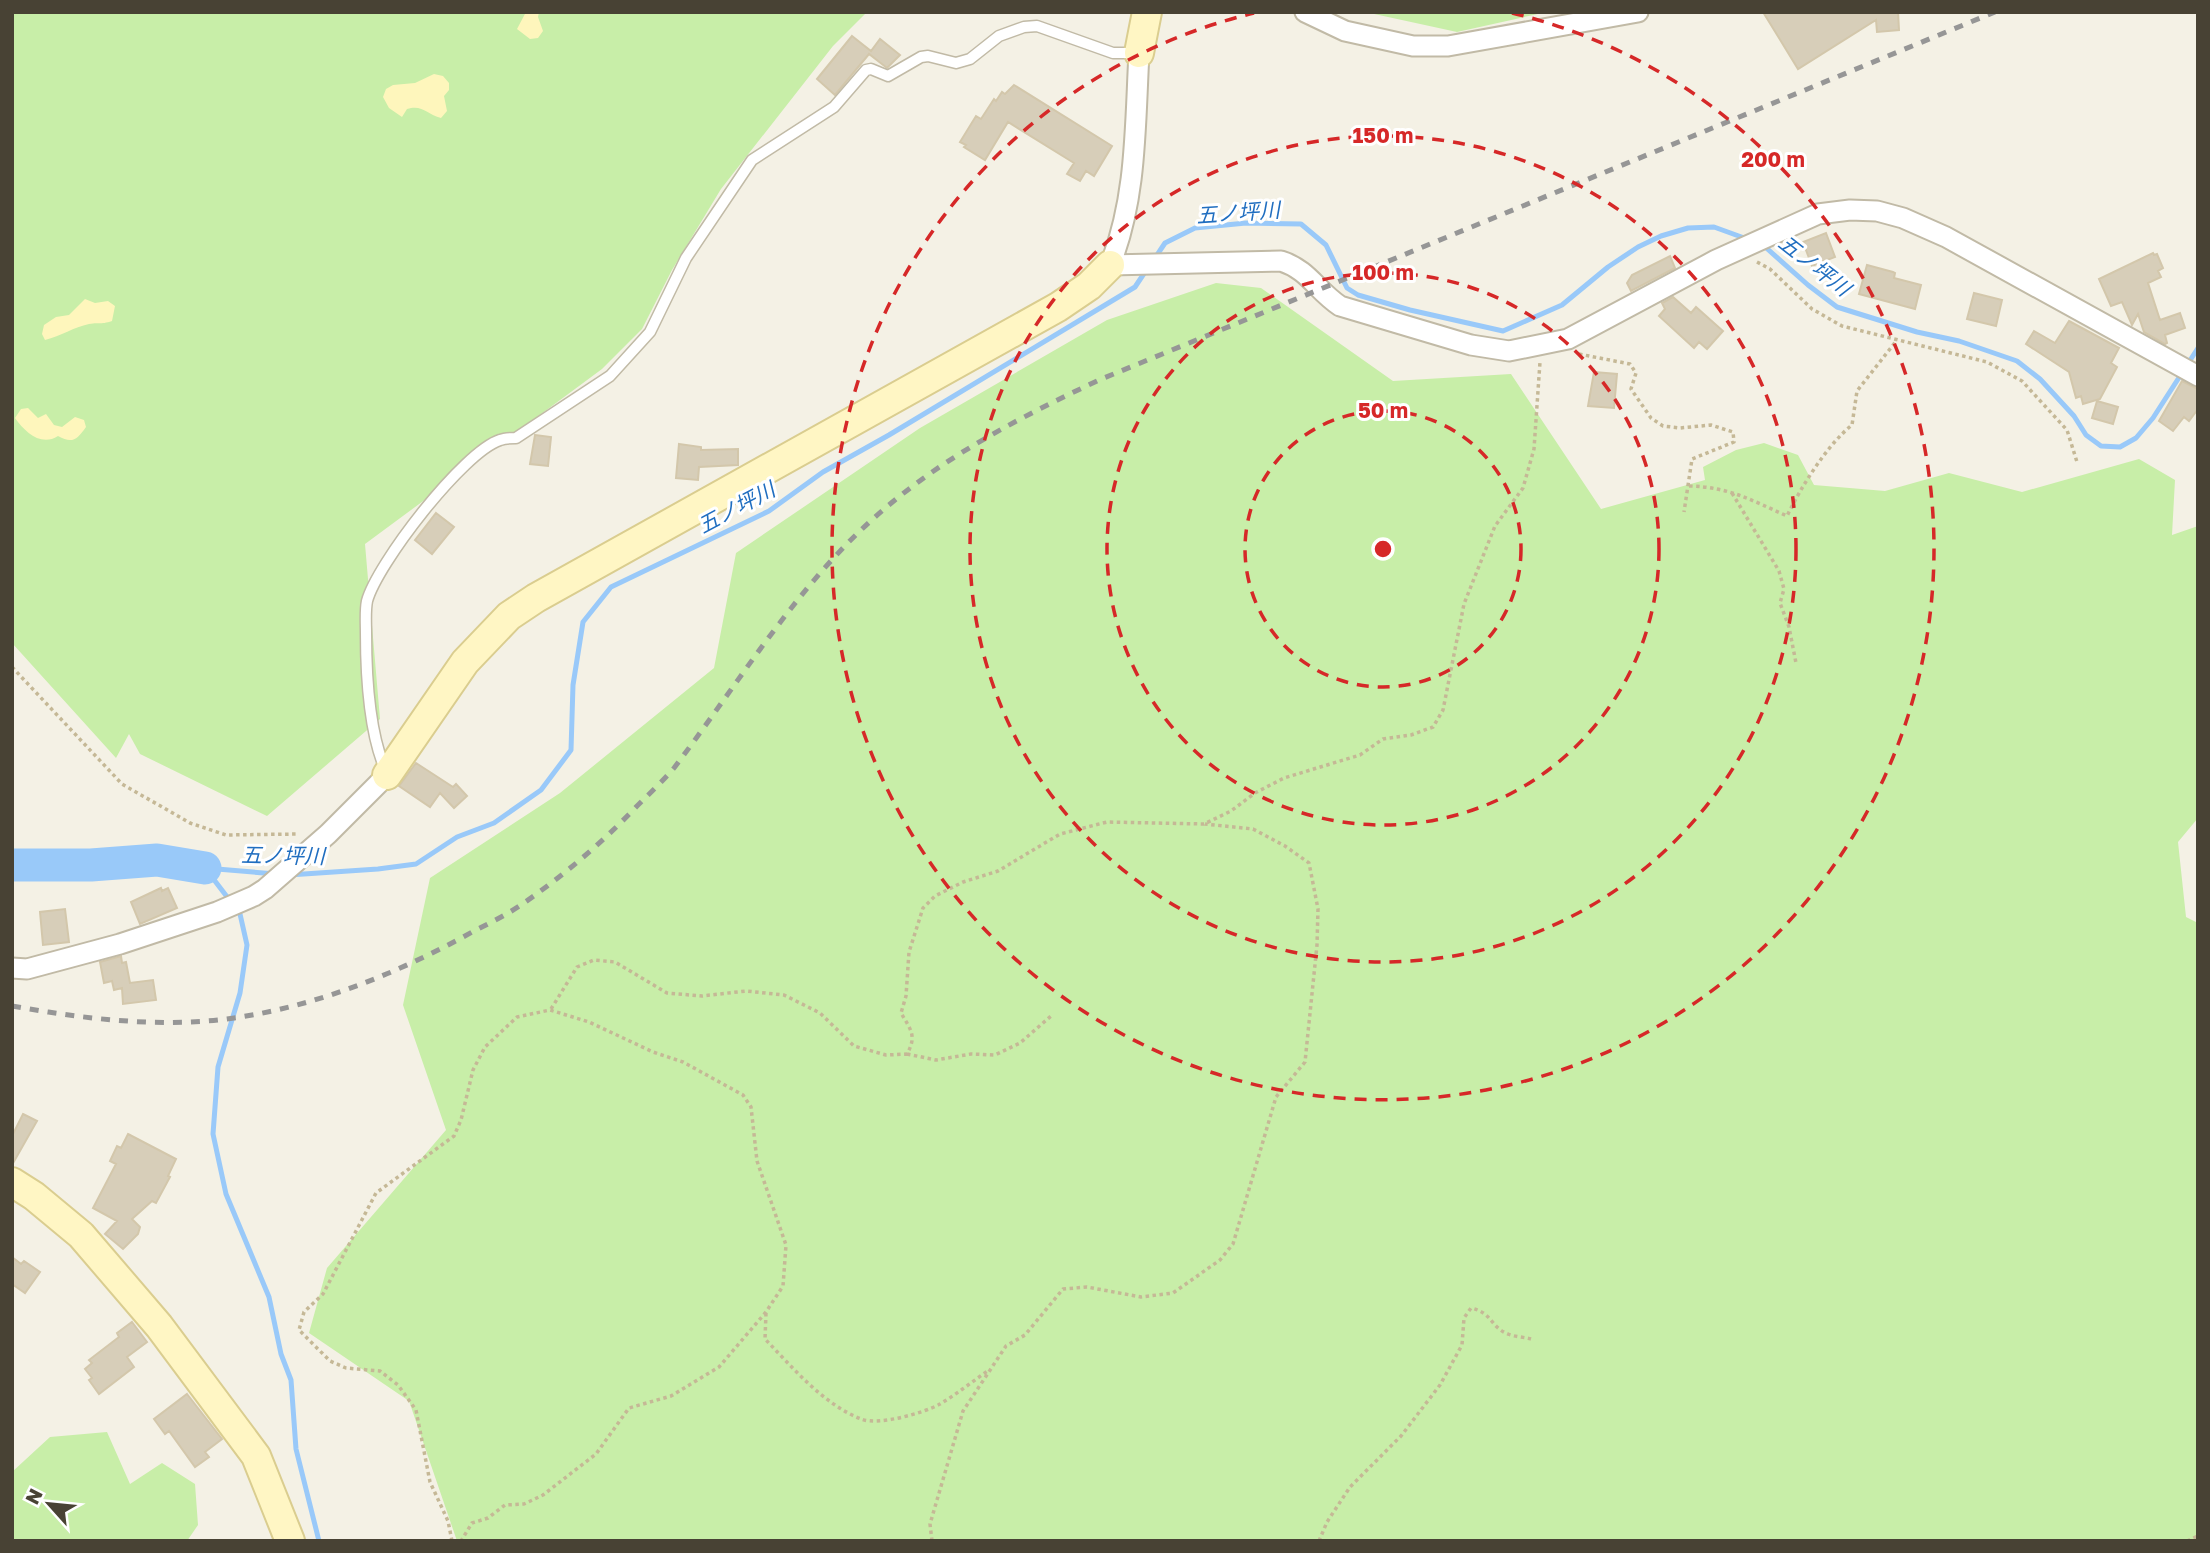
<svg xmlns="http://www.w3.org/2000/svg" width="2210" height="1553" font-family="'Golos Text','Noto Sans JP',sans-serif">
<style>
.green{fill:#c8eea8}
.sand{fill:#fef6bc}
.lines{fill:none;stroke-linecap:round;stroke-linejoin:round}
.stream{stroke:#99c9f9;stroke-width:5}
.river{stroke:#99c9f9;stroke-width:33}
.building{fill:#d7ceb9;stroke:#d3c7ab;stroke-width:2}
.lane-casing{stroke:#c1baa6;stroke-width:13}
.street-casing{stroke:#c1baa6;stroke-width:23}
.secondary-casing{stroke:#dacd8f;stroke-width:32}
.path{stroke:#c5b896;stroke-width:3.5;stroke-dasharray:3.5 3.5;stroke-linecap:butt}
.lane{stroke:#fff;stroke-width:10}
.street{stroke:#fff;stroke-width:19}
.secondary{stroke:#fff6c4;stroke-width:28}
.rail{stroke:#969696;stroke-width:5;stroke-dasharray:9 9;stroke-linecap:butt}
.ring{fill:none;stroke:#d62828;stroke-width:3.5;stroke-dasharray:12 9}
.labels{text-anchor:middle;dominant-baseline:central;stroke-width:6;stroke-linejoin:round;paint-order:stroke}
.water-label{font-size:21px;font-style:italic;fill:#206ec0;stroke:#fff}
.centre{fill:#d62828;stroke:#fff;stroke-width:3.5}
.ring-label{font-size:21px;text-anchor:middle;font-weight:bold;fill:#d62828;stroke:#fff;stroke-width:6;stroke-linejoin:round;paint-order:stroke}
</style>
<rect width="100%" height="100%" fill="#f4f1e5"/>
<path class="green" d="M12 12H870L866 13 833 46 721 189 672 270 642 329 602 369 365 544 380 719 267 816 140 754 129 734 116 758 12 643Z
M1365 12H1547L1457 32Z
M1216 283 1261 288 1393 381 1511 374 1601 509 1705 480 1703 467 1736 450 1764 443 1798 455 1814 485 1885 491 1949 473 2022 492 2139 459 2175 480 2172 535 2198 526V818L2178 842 2186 917 2198 923V1541H457L409 1401 309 1333 327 1268 446 1130 403 1005 430 878 560 793 714 668 736 553 920 428 1107 320Z
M107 1432 130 1484 162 1463 195 1484 198 1525 187 1541H12V1472L50 1437Z"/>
<path class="sand" d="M526 12H539L538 17 543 31 538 38 530 39 517 29Z
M434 74 443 76 449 83V90L444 96 447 111 441 118C427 114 422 104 407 109L402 117 389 108 383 97 386 89 393 85 415 83Z
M85 299 95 303 108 301 115 306 112 321C100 325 98 322 89 324 74 327 61 336 45 340L42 334 44 325 56 317 69 315Z
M28 408 38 418 46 414 54 425 62 427 75 417 84 420 86 427C77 440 72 444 58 436 41 447 25 432 15 418L21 409Z"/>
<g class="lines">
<path class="stream" d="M1763 245 1808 285 1837 307 1917 332 1959 341 2017 361 2040 379 2074 416 2086 435 2101 446 2120 447 2136 438 2153 418 2198 348
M1155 258 1165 243 1195 228 1246 223 1301 224 1326 245 1347 288 1358 295 1410 310 1503 331 1562 305 1608 267 1638 247 1661 236 1688 228 1714 227 1747 239
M205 868 276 874
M205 868 231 902
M289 875 378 869 416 864 457 837 494 823 541 790 571 750 573 685 583 622 611 587 769 511 823 472 889 435 1135 287 1147 269
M237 909 240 914 247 945 240 993 218 1067 213 1134 226 1194 269 1297 281 1354 291 1380 296 1449 319 1541"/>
<path class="river" d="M12 865H91L157 860 205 868"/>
</g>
<path class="building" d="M1763 12H1898L1899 30 1877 32 1876 20 1798 69Z
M852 36 871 51 880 39 900 55 887 68 869 54 835 95 817 79Z
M1014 85 1112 146 1094 176 1086 171 1080 181 1067 174 1074 163 1008 122 985 160 964 147 966 145 960 142 976 116 981 119 994 99 996 101 1002 92 1005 94Z
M1826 233 1835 257 1812 266 1803 242Z
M2153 253 2154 255 2157 254 2163 268 2158 271 2161 277 2148 283 2160 320 2180 313 2185 328 2165 335 2167 343 2165 344 2144 332 2138 314 2132 325 2122 302 2111 306 2099 279Z
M1670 256 1675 268 1631 291 1627 283 1632 275Z
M1867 265 1893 272 1895 273 1894 278 1921 285 1915 309 1859 294Z
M1974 293 2002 300 1996 326 1967 319Z
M1673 297 1691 313 1696 307 1723 331 1707 349 1699 342 1694 348 1659 316 1665 309 1662 303Z
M2069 321 2119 348 2111 363 2117 367 2100 399 2083 404 2081 396 2076 398 2069 372 2026 344 2034 331 2055 343Z
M1594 372 1617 374 1614 408 1588 406Z
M2182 381 2198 389V409L2189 421 2184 417 2173 431 2159 421Z
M2097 401 2118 407 2113 424 2092 418Z
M535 435 551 437 548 466 530 464Z
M679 444 701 447V450L738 449V465L699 467 698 480 676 478Z
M436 513 454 527 432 554 415 540Z
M416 763 453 787 456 784 467 796 454 808 440 793 430 807 399 786Z
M161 888 162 891 168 888 177 908 140 924 131 902Z
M65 909 69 942 43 945 40 912Z
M121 956 122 963 126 962 130 983 153 980 156 1000 123 1004 122 988 114 990 112 981 104 983 100 962Z
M23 1114 37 1121 12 1165V1136Z
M128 1134 176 1159 168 1176 170 1177 156 1203 152 1201 132 1219 140 1227 138 1234 123 1249 105 1234 117 1221 93 1208 116 1164 110 1161 117 1146 121 1148Z
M12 1257 21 1264 24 1261 40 1272 25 1293 12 1284Z
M132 1322 147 1342 127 1357 134 1367 99 1394 89 1380 92 1378 85 1369 92 1363 89 1360 119 1337 117 1333Z
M187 1394 222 1439 205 1452 209 1457 195 1467 169 1431 165 1434 154 1419Z"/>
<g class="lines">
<defs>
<path id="lane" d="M385 769C369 731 366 675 366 633 366 623 365 611 367 601 377 564 463 452 500 440 505 438 511 438 516 438L610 376 650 332 686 258 752 160 834 107 866 70 871 69 888 76 921 57 928 56 956 63 970 59 999 36 1024 27 1037 26 1113 53H1139"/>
<path id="street" d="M1305 12 1345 31 1413 46H1448L1638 12
M1139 53C1135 124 1137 198 1110 265L1281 261C1309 270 1316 290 1340 306L1471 345 1509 351 1568 339 1716 260 1818 214 1850 210 1877 211 1903 218 1946 237 2198 376
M12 968 27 969 120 944 217 912 254 896 265 889 328 834 387 775"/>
<path id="secondary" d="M1139 53 1147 12
M387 775 465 662 509 616 536 598 1058 307 1089 286 1110 265
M12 1182 34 1196 81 1235 159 1326 256 1456 290 1541"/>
</defs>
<use href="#lane" class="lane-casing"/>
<use href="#street" class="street-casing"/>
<use href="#secondary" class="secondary-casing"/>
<path class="path" d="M1757 262 1770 269 1812 309 1842 326 1987 362 2022 381 2067 430 2077 462
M1579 354 1630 364 1636 373 1631 389 1651 418 1663 426 1680 428 1711 425 1733 432 1734 442 1692 459 1684 512
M1689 486C1729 487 1751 500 1787 516 1801 487 1827 445 1852 425L1857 391 1897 340
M1732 493 1779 571 1784 589 1780 603 1789 627 1796 663
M12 667 122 784 190 823 226 835 298 834
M551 1009 577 967 594 960 615 962 667 993 702 996 746 991 784 995 820 1013 854 1046 886 1055 907 1054C917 1036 911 1030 901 1013L906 996 909 952 923 908 935 896 963 882 998 871 1060 834 1107 822 1204 824 1231 811 1255 793 1284 778 1360 755 1383 739 1411 735 1433 727 1443 710 1464 604 1495 526 1523 488 1534 449 1540 362
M907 1054 936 1060 971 1054 995 1055 1020 1043 1051 1016
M766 1313 765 1339C793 1368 823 1404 861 1419 878 1426 924 1413 940 1404 957 1394 973 1381 989 1370
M452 1541 448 1521 430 1482 416 1410 398 1385 380 1371 346 1368 330 1361 299 1330 304 1312 323 1294 376 1193 454 1136 461 1120 473 1070 485 1047 517 1017 550 1010 589 1022 653 1052 683 1062 743 1095 751 1107 757 1161 786 1245 783 1286 766 1312 719 1367 671 1396 629 1408 596 1454 543 1495 524 1504 505 1505 488 1518 472 1523 461 1541
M932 1541 930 1524 963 1411 1006 1346 1025 1335 1063 1289 1087 1287 1141 1297 1173 1293 1220 1260 1233 1244 1276 1097 1305 1062 1317 945 1318 909 1309 863 1285 846 1253 829 1205 824
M1319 1541 1327 1522 1350 1487 1401 1436 1440 1385 1462 1345 1464 1318 1471 1308C1493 1313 1490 1327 1508 1334 1515 1337 1524 1337 1531 1339
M2187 1541 2198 1536"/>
<use href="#lane" class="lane"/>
<use href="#street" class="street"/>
<use href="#secondary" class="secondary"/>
<path class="rail" d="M12 1006C80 1018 149 1027 218 1020 308 1010 395 975 474 931 490 923 506 915 521 905 563 876 602 843 637 806 649 794 663 781 674 768 741 680 799 582 883 510 948 454 1023 416 1099 380L1995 12"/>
</g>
<g class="ring">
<circle cx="1383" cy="549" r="138"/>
<circle cx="1383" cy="549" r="276"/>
<circle cx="1383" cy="549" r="413"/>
<path d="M1512 13A551 551 0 1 1 1254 13"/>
</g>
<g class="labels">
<g class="water-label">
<text transform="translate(1238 212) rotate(-4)">五ノ坪川</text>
<text transform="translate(1815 265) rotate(38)">五ノ坪川</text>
<text transform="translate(736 507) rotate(-28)">五ノ坪川</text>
<text transform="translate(283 855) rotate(1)">五ノ坪川</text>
</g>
</g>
<circle cx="1383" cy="549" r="10" class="centre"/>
<g class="ring-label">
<text x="1383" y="143">150 m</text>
<text x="1773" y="167">200 m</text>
<text x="1383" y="280">100 m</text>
<text x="1383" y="418">50 m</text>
</g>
<rect width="2210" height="1553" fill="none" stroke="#484234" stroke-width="28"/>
<g transform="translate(49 1504) rotate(297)" stroke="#ffffff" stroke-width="5" paint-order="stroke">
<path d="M0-5L12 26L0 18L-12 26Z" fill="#484234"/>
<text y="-10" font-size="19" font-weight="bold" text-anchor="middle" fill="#484234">N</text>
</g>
</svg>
